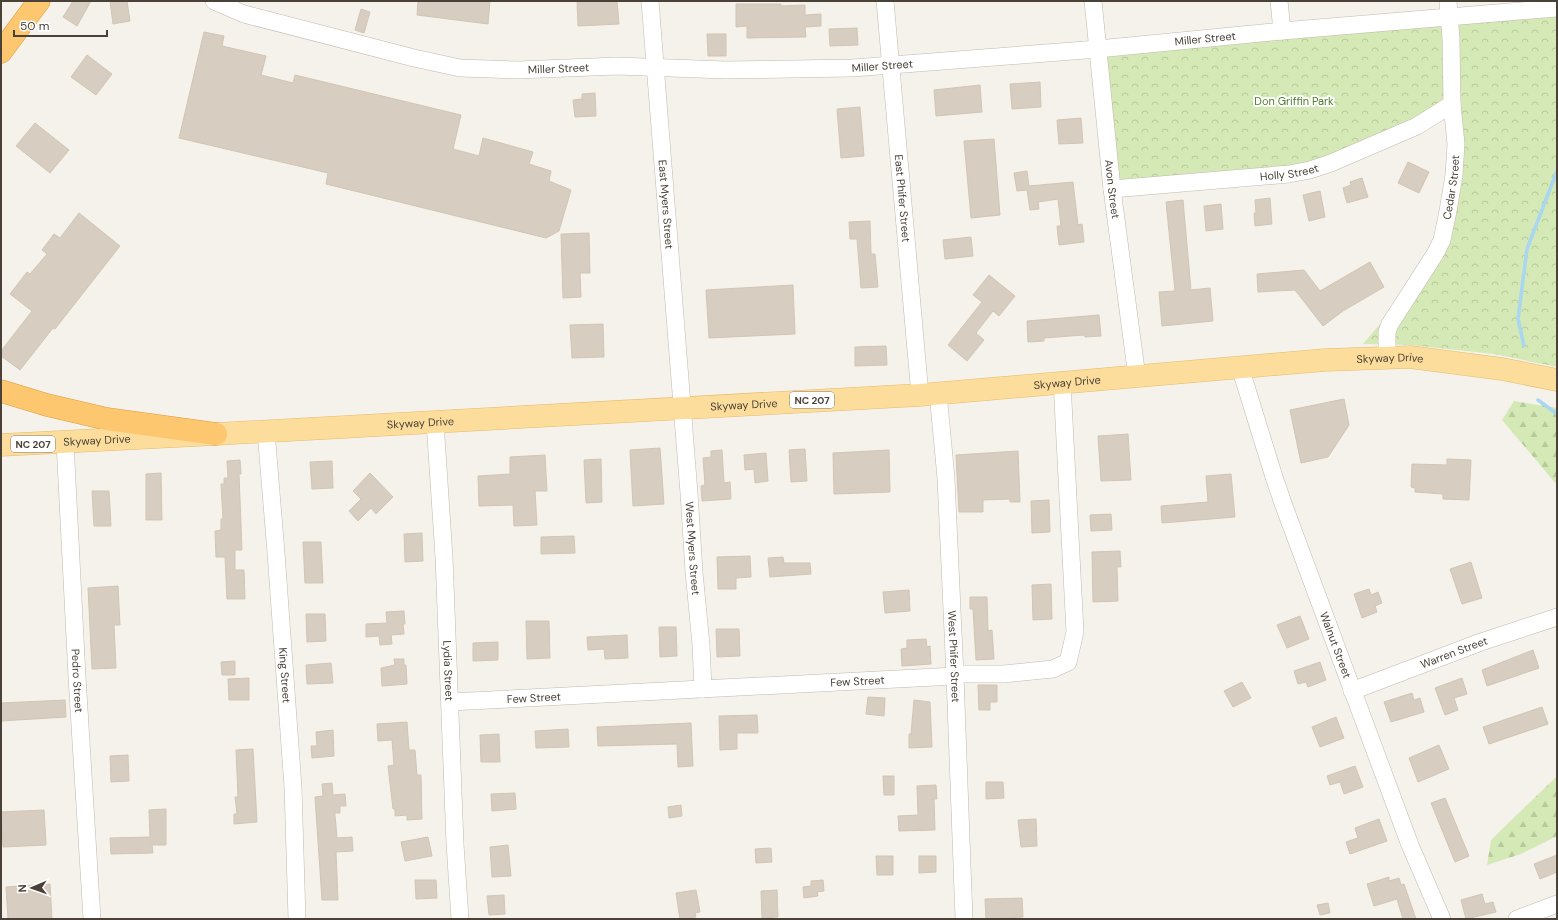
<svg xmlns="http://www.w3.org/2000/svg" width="1558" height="920" font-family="'DM Sans',sans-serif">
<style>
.forest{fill:url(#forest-firs)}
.park{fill:url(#park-crowns)}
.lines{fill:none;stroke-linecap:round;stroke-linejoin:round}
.stream{stroke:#a9d6f0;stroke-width:3.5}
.building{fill:#d7cdc0;stroke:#d2c5b3}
.minor-casing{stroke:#c1b9ad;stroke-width:18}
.major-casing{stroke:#e4ba6b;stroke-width:23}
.highway-casing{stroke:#dd9b3d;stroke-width:23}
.minor{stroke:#fff;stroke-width:17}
.major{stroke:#fddd9c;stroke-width:22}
.highway{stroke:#fcc76f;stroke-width:22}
.labels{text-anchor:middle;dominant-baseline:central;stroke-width:4;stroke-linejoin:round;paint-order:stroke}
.shield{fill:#fff;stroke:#807b74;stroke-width:1}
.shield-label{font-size:10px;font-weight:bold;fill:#4a4239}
.street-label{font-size:11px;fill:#4a4239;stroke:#fff}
.park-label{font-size:11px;fill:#4d7c2b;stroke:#fff}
</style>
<defs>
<pattern id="forest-firs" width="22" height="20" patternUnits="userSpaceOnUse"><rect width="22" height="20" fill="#d4e9b5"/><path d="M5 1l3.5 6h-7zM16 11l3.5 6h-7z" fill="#b8c99c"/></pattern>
<pattern id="park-crowns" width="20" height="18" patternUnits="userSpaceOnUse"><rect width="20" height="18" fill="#d4e9b5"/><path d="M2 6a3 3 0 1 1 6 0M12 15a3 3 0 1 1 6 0" fill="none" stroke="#b8c99c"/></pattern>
</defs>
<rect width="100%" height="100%" fill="#f5f2eb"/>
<path class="forest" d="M1514 401 1557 408V485L1502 420Z
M1555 778H1557V836L1521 854 1487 865 1491 840Z"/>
<path class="park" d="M1557 12V367L1494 354 1410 345 1363 344 1439 255 1455 101 1328 161 1115 184 1101 52Z"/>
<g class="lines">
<path class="stream" d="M1524 346 1518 319 1527 249 1557 171
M1538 400 1557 414"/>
</g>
<path class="building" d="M73 1H91L77 26 63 17Z
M110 1H127L130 21 113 24Z
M418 1H490L488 24 417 15Z
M577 1H617L619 24 578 26Z
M736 4H781V6L805 5V15L821 14V26L805 27 806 37 747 38V26L736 27Z
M361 9 370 12 364 33 355 30Z
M857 28 858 45 830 46 829 29Z
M204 32 224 36 222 46 266 56 261 75 293 83 295 75 461 115 453 149 479 156 483 138 533 152 529 164 551 171 549 181 571 190 559 231 546 238 326 184 328 173 179 138Z
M707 34H726V56H708Z
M87 55 112 74 96 95 71 77Z
M1040 82 1041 107 1012 109 1010 84Z
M980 85 982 112 936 116 934 90Z
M595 93 596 116 575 117 573 100 582 99V94Z
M860 107 864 156 841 158 837 109Z
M1081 118 1083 143 1059 144 1057 120Z
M35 123 69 150 50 173 16 146Z
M994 139 1000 215 971 218 964 141Z
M1408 162 1429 172 1419 193 1398 183Z
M1027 171 1029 186 1073 182 1078 225 1082 224 1084 242 1059 245 1057 226H1061L1058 199 1038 202 1039 209 1030 210 1027 190 1017 191 1014 173Z
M1362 178 1368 197 1347 203 1343 188 1351 185 1350 182Z
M1320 191 1325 217 1309 221 1303 195Z
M1270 198 1272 224 1255 226 1254 213H1256L1255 200Z
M1183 200 1191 290 1210 288 1213 321 1162 326 1159 292 1175 291 1166 202Z
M1221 204 1223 229 1206 231 1204 206Z
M79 213 120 246 55 329 53 328 20 370 1 356V351L32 311 10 294 27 272 30 274 47 254 42 250 54 234 60 238Z
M870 221 871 254H875L878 287 861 288 857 239H850L849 222Z
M589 233 590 273H580L581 297 563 298 561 234Z
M971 237 973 256 945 259 943 240Z
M1370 262 1384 287 1343 311 1323 326 1295 290 1258 292 1257 274 1304 270 1320 291Z
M989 275 1015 296 999 316 993 311 976 333 984 340 967 361 948 345 982 302 973 295Z
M793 285 795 334 709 338 706 290Z
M1099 315 1101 336 1085 337 1084 335 1044 338V341L1028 342 1027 321Z
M603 324 604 357 572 358 570 325Z
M886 346 887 365 855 366V347Z
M1344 399 1349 425 1328 457 1301 463 1290 410Z
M1128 434 1131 480 1101 481 1098 436Z
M660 448 664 504 633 506 630 450Z
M805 449 807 481 791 482 789 450Z
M722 450 724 483 730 482 731 499 702 501 701 486 705 485 703 458 711 457V451Z
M889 450 890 492 834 494 833 453Z
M1018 451 1020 502H1010V499L983 500V512H959L956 455Z
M766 453 768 481 755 483 754 469 745 470 744 455Z
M545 455 547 491H535L537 525 514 526 513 505 479 506 478 476 510 474V457Z
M601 459 602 502 586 503 584 460Z
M1447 459 1471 460 1469 500 1443 499V494L1415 492V488L1411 487 1412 464 1447 465Z
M240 460 241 474H239L242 550H235V570H244L245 599H227L225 557H216L215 531 221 530V519H223L221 484H224V478H228L227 461Z
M332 461 333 488 312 489 310 462Z
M161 473 162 520H146V474Z
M370 473 393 497 376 514 371 508 358 521 349 511 361 499 353 491Z
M1231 474 1235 517 1162 523 1161 506 1208 502 1206 476Z
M92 491H109L111 526H94Z
M1049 500 1050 532 1032 533 1031 501Z
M1111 514 1112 530 1091 531 1090 515Z
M422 533 423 561 405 562 404 534Z
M574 536 575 553 541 554V537Z
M303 542H321L323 583H305Z
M1120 551 1121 567H1117L1118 601 1093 602 1092 552Z
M750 556 751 577 736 578V589H718L717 557Z
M783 557 784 563H810L811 574 770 577 768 558Z
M1471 562 1482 598 1462 604 1450 569Z
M1051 584 1052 619 1033 620 1032 585Z
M118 586 120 625H114L116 668 92 669 88 588Z
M1369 589 1371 595 1378 592 1382 603 1375 606 1377 612 1362 618 1354 594Z
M909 590 910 611 885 613 883 592Z
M970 597H987L988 631 992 630 994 659 976 660 973 609H970Z
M404 611 405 624H403L404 634 391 635 392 644 380 645 379 636 366 637V624L387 623 386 612Z
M306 614H325L326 641 307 642Z
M1300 616 1309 639 1287 648 1277 625Z
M526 621H549L550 658 527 659Z
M659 627H676L677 656 660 657Z
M716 629H739L740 656 717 657Z
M627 635 628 658 605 659 604 649 588 650 587 637Z
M926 639 927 647 930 646 931 664 902 666 901 649 907 648V640Z
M498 642V660L473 661V643Z
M1533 650 1539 668 1487 686 1482 670Z
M394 659H404V665H406L407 684 382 686 381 668 395 665Z
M235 661V675H222L221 662Z
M1320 662 1326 680 1308 687 1306 682 1298 684 1294 671Z
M331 663 333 683 307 684 306 665Z
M249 678V700H229L228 679Z
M1462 678 1467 694 1454 698 1458 710 1445 715 1435 688Z
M1242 682 1251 698 1233 707 1224 691Z
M978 685H997V702H990V710H979Z
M1412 693 1414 700 1420 698 1424 712 1391 722 1384 702Z
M868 697 885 698 884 716 866 714Z
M65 700 66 717 1 721V703Z
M914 700 930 702 932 747 909 748V734H911Z
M1542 707 1548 724 1489 744 1483 727Z
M757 715 758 733H737V749L720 750 719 716Z
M1336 717 1344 738 1320 747 1312 727Z
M407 722 409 750H415L417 775H421L422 819 407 820V815L395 816V809H393L388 766 394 765 392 740 378 741 377 724Z
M691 723 693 766 678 767 677 744 598 746 597 727Z
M568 729 569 747 536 748 535 731Z
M333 730 334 756 312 758 311 746H317L316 732Z
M499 734 500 762H481L480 735Z
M1439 745 1449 769 1418 782 1409 758Z
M253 749 257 822 234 824V814H237L235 797H238L236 750Z
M128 755 129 781 111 782 110 756Z
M1355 766 1363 787 1344 794 1340 782 1330 785 1327 776Z
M883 776H894V795H884Z
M986 782H1003L1004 798 986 799Z
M332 783 333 795 345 794 346 806H340V813H335V815L337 838 352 837 353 851 336 852 338 900H322L315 797 323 796 322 784Z
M936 785 937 799H934L935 830 899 831 898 816 918 815 917 786Z
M515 793 516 809 492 811 491 794Z
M1445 798 1469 856 1455 862 1431 803Z
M681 805 682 816 669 818 668 807Z
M166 809V845H152L153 853 111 854 110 838 150 837 149 810Z
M44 810 46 845 3 847 1 812Z
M1036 819 1037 846 1021 847 1018 820Z
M1379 819 1387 841 1350 854 1346 842 1358 838 1355 828Z
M428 837 432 856 405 861 401 842Z
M508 845 511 876 492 877 490 847Z
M771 848 772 862 756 863 755 849Z
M1557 855V872L1540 879 1534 864Z
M876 856H893V875H877Z
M919 856H936V872L919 873Z
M1389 877V881L1399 878 1401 885 1404 884 1416 919H1403L1397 899 1374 906 1367 884Z
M415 880H436L437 898 416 899Z
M823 880 824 891 817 892 818 896 804 898 803 887 811 886V881Z
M50 884 52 919H8L6 887Z
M696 890 700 912 695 913 696 917 680 919 676 893Z
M777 890 778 917 762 918 761 891Z
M1482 894 1485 904 1493 902 1496 912 1466 919 1461 900Z
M504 895 505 914 489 915 487 896Z
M1022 898 1023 917 986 919 985 899Z
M1328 903 1330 913 1320 915 1317 905Z"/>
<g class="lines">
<defs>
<g id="minor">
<path id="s1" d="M214 1 244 14 414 58 460 68 518 70 617 66 725 70 853 68 1098 49 1282 31 1557 8"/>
<path id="s2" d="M650 1 689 493 694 572 701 645 703 689"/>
<path id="s3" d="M885 1 920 395"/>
<path id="s4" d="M1093 1 1112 189 1137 377"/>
<path d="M1279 1 1282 31"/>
<path id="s5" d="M1112 189 1289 174 1310 170 1331 163 1417 126 1452 104"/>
<path id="s6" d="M1387 358V332L1390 324 1435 254 1442 240 1448 211 1454 175 1456 144 1452 104 1451 39 1448 1"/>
<path id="s7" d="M1240 367 1274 477 1284 506 1410 845 1442 919"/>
<path id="s8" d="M938 393 946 478 955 676 964 919"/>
<path id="s9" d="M435 422 444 557 455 844 460 919"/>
<path id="s10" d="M266 431 276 553 293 787 297 919"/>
<path id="s11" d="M65 442 77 677 92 919"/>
<path id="s12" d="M1352 691 1481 642 1557 617"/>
<path id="s13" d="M450 702 955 676 964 674H1004L1053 669 1068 662 1075 632 1062 382"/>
<path d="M1517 919 1557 904"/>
</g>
<g id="major">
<path id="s14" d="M1 445 216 434 920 395 1325 360 1410 357 1502 369 1557 380"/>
</g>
<path id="highway" d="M1 52 39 1
M1 391 47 405 107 419 216 434"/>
</defs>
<use href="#minor" class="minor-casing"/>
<use href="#major" class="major-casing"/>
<use href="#highway" class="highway-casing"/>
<use href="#minor" class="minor"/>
<use href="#major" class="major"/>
<use href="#highway" class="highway"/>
</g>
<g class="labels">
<g class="shield">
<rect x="790" y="392" width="44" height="16" rx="3"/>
<rect x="11" y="436" width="44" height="16" rx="3"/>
</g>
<g class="shield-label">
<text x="812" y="400">NC 207</text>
<text x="33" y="444">NC 207</text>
</g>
<g class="street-label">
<text stroke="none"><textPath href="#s1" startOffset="1002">Miller Street</textPath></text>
<text stroke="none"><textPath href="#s1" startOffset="678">Miller Street</textPath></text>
<text stroke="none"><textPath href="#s1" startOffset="354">Miller Street</textPath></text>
<text stroke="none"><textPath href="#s5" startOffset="178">Holly Street</textPath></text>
<text stroke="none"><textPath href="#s6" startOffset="187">Cedar Street</textPath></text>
<text stroke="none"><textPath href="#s4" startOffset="189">Avon Street</textPath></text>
<text stroke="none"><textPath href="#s3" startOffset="198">East Phifer Street</textPath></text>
<text stroke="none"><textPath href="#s2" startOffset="204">East Myers Street</textPath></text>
<text stroke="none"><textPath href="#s14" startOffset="1392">Skyway Drive</textPath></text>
<text stroke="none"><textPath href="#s14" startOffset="1068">Skyway Drive</textPath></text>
<text stroke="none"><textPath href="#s14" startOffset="744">Skyway Drive</textPath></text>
<text stroke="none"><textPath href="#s14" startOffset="420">Skyway Drive</textPath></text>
<text stroke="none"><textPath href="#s14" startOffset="96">Skyway Drive</textPath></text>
<text stroke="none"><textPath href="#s2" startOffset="549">West Myers Street</textPath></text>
<text stroke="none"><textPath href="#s7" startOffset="294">Walnut Street</textPath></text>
<text stroke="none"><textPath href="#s12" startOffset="109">Warren Street</textPath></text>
<text stroke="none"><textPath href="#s8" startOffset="264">West Phifer Street</textPath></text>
<text stroke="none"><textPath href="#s9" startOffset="249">Lydia Street</textPath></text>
<text stroke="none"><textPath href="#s10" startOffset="245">King Street</textPath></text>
<text stroke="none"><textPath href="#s11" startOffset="239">Pedro Street</textPath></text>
<text stroke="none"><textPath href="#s13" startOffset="408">Few Street</textPath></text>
<text stroke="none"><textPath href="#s13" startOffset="84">Few Street</textPath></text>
</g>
<g class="park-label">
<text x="1294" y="101">Don Griffin Park</text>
</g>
</g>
<rect width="1558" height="920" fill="none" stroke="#4a4239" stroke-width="4"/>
<g transform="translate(32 888) rotate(268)" stroke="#ffffff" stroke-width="3" paint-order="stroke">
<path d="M0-3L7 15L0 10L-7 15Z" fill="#4a4239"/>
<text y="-6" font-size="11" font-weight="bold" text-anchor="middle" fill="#4a4239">N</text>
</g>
<path d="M14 30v6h93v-6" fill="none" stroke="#4a4239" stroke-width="2"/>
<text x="20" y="30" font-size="12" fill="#4a4239" stroke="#ffffff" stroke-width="3" paint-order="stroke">50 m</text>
</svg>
